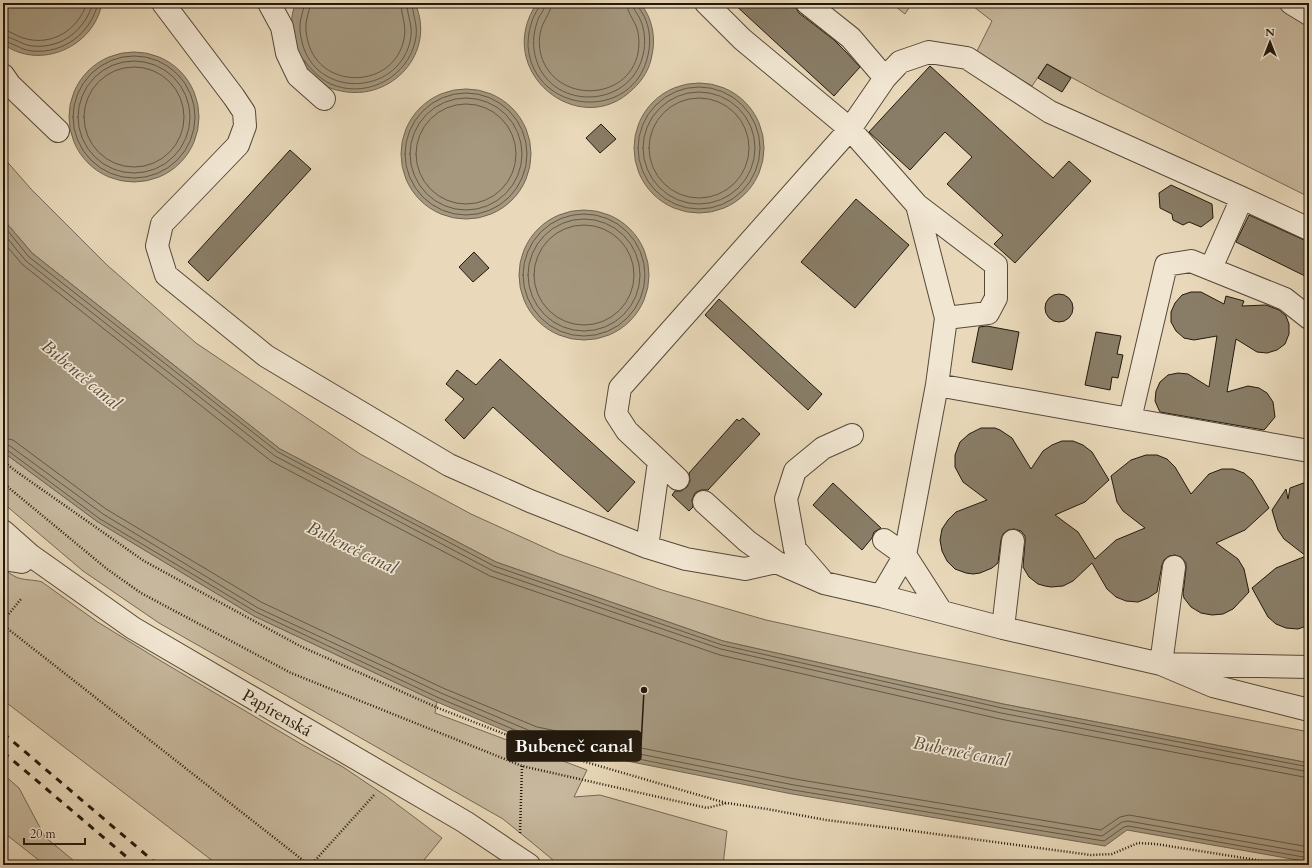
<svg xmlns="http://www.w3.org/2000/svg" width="1312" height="868" font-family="Cardo,serif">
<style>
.green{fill:#c7b89d;stroke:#746855}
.water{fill:#a5987f;stroke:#716551}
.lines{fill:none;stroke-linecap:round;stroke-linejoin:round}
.shore{stroke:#645846;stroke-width:1}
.building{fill:#897d67;stroke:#22190d}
.minor-casing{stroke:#544938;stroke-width:24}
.path{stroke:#22190d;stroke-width:2.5;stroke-dasharray:1 2;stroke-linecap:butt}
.minor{stroke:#f1e6d2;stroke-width:22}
.rail{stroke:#22190d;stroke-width:3;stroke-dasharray:7 7;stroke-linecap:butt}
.labels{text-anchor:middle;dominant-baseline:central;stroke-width:3.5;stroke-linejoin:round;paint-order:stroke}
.street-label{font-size:17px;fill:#22190d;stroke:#f1e6d2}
.water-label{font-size:18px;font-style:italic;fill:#564c3b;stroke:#f1e6d2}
.leader{fill:none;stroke:#22190d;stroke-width:1.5}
.callout-dot{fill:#22190d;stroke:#f1e6d2;stroke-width:1.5}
.callout{fill:#22190d;stroke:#22190d;stroke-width:1.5}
.callout-label{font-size:18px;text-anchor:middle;font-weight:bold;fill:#fff}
</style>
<rect width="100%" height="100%" fill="#e9d9ba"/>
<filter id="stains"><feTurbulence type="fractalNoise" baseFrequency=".005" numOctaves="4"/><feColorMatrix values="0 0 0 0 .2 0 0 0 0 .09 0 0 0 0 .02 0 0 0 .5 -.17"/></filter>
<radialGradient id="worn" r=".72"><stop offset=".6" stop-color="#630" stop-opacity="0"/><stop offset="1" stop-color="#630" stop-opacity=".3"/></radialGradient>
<path class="green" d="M891 3H912L905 14Z
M969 3H1309V197L1100 93 1047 64 1032 86 976 53 992 21Z
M3 157 31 189 107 265 196 343 360 454 471 514 559 554 662 590 766 620 917 653 1309 732V763L1003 704 723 641 496 562 280 449 32 253 3 219Z
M3 452 98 522 254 616 437 702 435 713 587 770 574 797 600 795 727 831 723 865H559L541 850 503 819 159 623 83 571 3 503Z
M3 568C7 571 10 574 14 576 23 581 33 579 42 582L96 621 161 661 301 744 343 767 386 796 442 838 420 865H218L3 700Z
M3 774 19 788 45 837 79 865H45L3 832Z"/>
<path class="water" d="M3 3H102C94 47 40 71 3 44Z
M296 3H415C437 52 392 102 341 91 329 89 318 83 310 73 306 69 301 64 299 59 297 55 297 49 295 44 292 30 289 17 296 3Z
M537 3H640C652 17 656 37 652 55 650 68 643 80 633 89 580 142 491 71 537 3Z
M69 117a65 65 0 1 1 130 0a65 65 0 1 1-130 0Z
M634 148a65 65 0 1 1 130 0a65 65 0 1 1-130 0Z
M401 154a65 65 0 1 1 130 0a65 65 0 1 1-130 0Z
M519 275a65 65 0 1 1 130 0a65 65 0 1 1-130 0Z
M3 219 32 253 280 449 496 562 723 641 1003 704 1309 763V862L1127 830 1105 846 792 794 532 742 437 702 254 616 98 522 3 452Z"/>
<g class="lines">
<path class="shore" d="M305 3C304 8 302 13 301 18 299 26 300 34 302 42 315 98 396 97 410 42 414 25 407 18 407 3
M311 3C310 8 308 13 307 18 305 26 306 34 308 42 321 91 394 89 404 39 407 25 401 16 401 3
M540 3C540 7 537 10 535 14 530 24 528 35 528 46 533 115 634 123 648 55 651 42 650 28 644 16 642 12 638 8 638 3
M545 3C545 9 542 12 539 17 534 29 532 42 535 55 547 111 630 111 643 55 646 43 645 28 639 17 636 12 633 9 633 3
M552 3C551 10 548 14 545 20 539 31 538 43 541 55 555 104 628 102 638 53 640 42 639 29 633 20 630 14 627 10 627 3
M3 30C11 31 16 36 23 38 52 47 78 30 87 3
M3 36C13 37 22 45 32 46 62 49 85 30 93 3
M3 41C12 42 21 50 32 51 64 54 91 33 98 3
M73 117a61 61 0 1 1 122 0a61 61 0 1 1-122 0Z
M304 60C312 71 323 82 336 86 370 97 407 76 415 42 419 26 413 18 412 3
M78 117a56 56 0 1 1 112 0a56 56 0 1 1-112 0Z
M84 117a50 50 0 1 1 100 0a50 50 0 1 1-100 0Z
M638 148a61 61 0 1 1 122 0a61 61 0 1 1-122 0Z
M643 148a56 56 0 1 1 112 0a56 56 0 1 1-112 0Z
M405 154a61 61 0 1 1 122 0a61 61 0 1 1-122 0Z
M410 154a56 56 0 1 1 112 0a56 56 0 1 1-112 0Z
M649 148a50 50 0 1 1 100 0a50 50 0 1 1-100 0Z
M416 154a50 50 0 1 1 100 0a50 50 0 1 1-100 0Z
M523 275a61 61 0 1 1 122 0a61 61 0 1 1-122 0Z
M528 275a56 56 0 1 1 112 0a56 56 0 1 1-112 0Z
M3 225 29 257 278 452 494 566 722 645 1002 708 1309 767
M534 275a50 50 0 1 1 100 0a50 50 0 1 1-100 0Z
M3 233 26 261 275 456 493 571 721 649 1001 713 1309 772
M3 242 23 265 271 461 490 576 720 655 1000 719 1309 778
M3 438 13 440 106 509 261 602 443 688 537 727 795 779 1101 830 1120 817 1129 815 1309 847
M3 444 10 446 103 514 258 608 441 693 535 733 794 785 1102 836 1122 822 1128 821 1309 853
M3 449 7 450 100 519 256 612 439 698 534 738 793 790 1104 841 1124 827 1128 826 1309 858"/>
</g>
<path class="building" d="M733 3H793L799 13 834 40 846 52 860 67 834 96Z
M1047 64 1071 78 1062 92 1038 78Z
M930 66 1053 178 1069 161 1091 181 1015 263 994 244 1003 235 947 184 972 157 945 132 910 170 869 132Z
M601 124 616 139 600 153 586 138Z
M290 150 311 169 208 281 188 262Z
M1171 185 1212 204 1213 218 1201 227 1189 222 1183 225 1173 220 1172 214 1160 208 1159 193Z
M856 199 909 245 855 308 801 262Z
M1249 215 1304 240 1309 241V278L1236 242Z
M474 252 489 268 473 282 459 267Z
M1191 292H1201L1224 304 1226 296 1244 301 1242 306 1266 305 1279 310 1286 316 1289 324V334L1285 344 1277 350 1267 353 1257 352 1236 339 1227 392 1248 386 1259 388 1267 393 1273 402 1275 417 1265 429 1264 430 1160 412 1159 410 1155 401 1156 391 1160 382 1168 375 1178 373 1188 374 1209 387 1217 336 1194 340 1184 338 1176 331 1171 322V312L1175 303 1182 295Z
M1045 308a14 14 0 1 1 28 0a14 14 0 1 1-28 0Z
M719 299 822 394 808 410 705 315Z
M987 326 1019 332 1012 370 972 362 979 327Z
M1096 332 1121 336 1117 354 1123 355 1118 378 1112 377 1110 390 1085 385Z
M500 359 635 482 608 512 493 407 464 439 445 420 464 399 446 384 457 370 476 385Z
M743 418 760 434 708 490H701L695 493 692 500 693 507 689 511 672 495 675 491H681L687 487 690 481 689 473 737 419 739 421Z
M981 428H995L1000 430 1012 438 1031 469 1043 451 1052 445 1062 441H1073L1083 445 1092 452 1109 480 1085 502 1055 515 1078 532 1095 559 1116 540 1145 528 1123 511 1117 502 1111 476 1131 460 1146 455H1157L1167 459 1175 467 1191 494 1209 474 1222 469H1233L1244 473 1252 480 1269 508 1245 530 1216 543 1238 559 1244 569 1249 592 1233 609 1223 614 1212 615 1201 613 1191 607 1184 598 1183 594 1186 569V563L1181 557 1175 555 1169 556 1164 560 1162 565 1157 592 1148 598 1138 602 1126 601 1116 597 1107 589 1092 563 1073 581 1063 586 1051 587 1045 586 1038 584 1029 577 1023 567 1025 542V536L1021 531 1014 529 1008 530 1003 534 1001 540 998 563 992 568 980 573 973 574 966 573 955 569 947 561 942 551 940 540 942 529 948 520 956 512 987 500 963 482 955 467V455L960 442 969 434Z
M1309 481V625L1298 629 1286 628 1276 624 1268 617 1252 588 1276 568 1306 556 1284 539 1278 530 1272 510 1286 489 1288 499 1290 488Z
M833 483 881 528 874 532 872 538 862 550 813 505Z"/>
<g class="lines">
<defs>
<path id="minor" d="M163 3 234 97 244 112 245 126 238 145 162 224 157 246 166 275 266 356 449 465 530 501 647 547 686 559 745 569 776 562
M269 3 282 27 287 53 298 76 324 99
M706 3 742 39 850 129 917 205 946 318 937 385 905 555 881 596
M1291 3 1309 14
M3 75 10 85 58 131
M885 78 900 62 929 52 967 58 1050 112 1242 198 1309 229
M917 205 996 265V298L988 313 946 318
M1211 268 1242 198
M937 385 1309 451
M1130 419 1166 265 1191 261 1285 299 1309 318
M678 479 627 431 616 414 620 388 850 129 885 78 851 38 807 3
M704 502 747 541 776 562 824 583 881 596 1003 628 1161 664 1213 686 1309 710
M3 531 30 555 133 628 465 822 529 865
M884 540 905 555 941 611
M647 547 659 462
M3 559 22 562 30 555
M1174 567 1161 664 1309 667
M821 579 795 549 786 499 795 471 823 448 852 435
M1003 628 1013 541"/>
</defs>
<use href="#minor" class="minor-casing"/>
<path class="path" d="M3 461 17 472 144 561 300 646 438 708 548 751 726 803
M3 483 107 569 141 593 291 673 522 766 707 808 727 803 767 809 826 820 891 828 1091 855 1112 854 1138 843 1156 844 1288 865
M3 621 21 599
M3 625 309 865
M520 833 522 766
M311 865 375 794"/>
<use href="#minor" class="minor"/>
<path class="rail" d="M3 733 158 865
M3 752 136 865"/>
</g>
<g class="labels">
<g class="street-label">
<text transform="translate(277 713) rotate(30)">Papírenská</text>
</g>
<g class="water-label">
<text transform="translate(81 375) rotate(40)">Bubeneč canal</text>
<text transform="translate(352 548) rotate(26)">Bubeneč canal</text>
<text transform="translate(961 752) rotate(11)">Bubeneč canal</text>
</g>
</g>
<path class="leader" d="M644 690L641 746"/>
<circle class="callout-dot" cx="644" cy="690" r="4"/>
<rect class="callout" x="507" y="731" width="134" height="30" rx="4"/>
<g class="callout-label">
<text x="574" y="752">Bubeneč canal</text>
</g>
<rect width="1312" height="868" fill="none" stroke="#e9d9ba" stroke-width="16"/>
<rect x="4" y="4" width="1304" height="860" fill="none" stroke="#22190d" stroke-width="2"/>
<rect x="8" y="8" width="1296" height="852" fill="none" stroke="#22190d"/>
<g transform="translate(1270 42)" stroke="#f1e6d2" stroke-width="3" paint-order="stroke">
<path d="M0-3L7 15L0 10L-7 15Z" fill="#22190d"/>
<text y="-6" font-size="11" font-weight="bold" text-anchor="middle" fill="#22190d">N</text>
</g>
<path d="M24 838v6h61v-6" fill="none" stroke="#22190d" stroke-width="2"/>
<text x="30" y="838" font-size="12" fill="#22190d" stroke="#f1e6d2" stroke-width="3" paint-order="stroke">20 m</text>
<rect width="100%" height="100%" filter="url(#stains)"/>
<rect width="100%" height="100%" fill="url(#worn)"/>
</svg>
